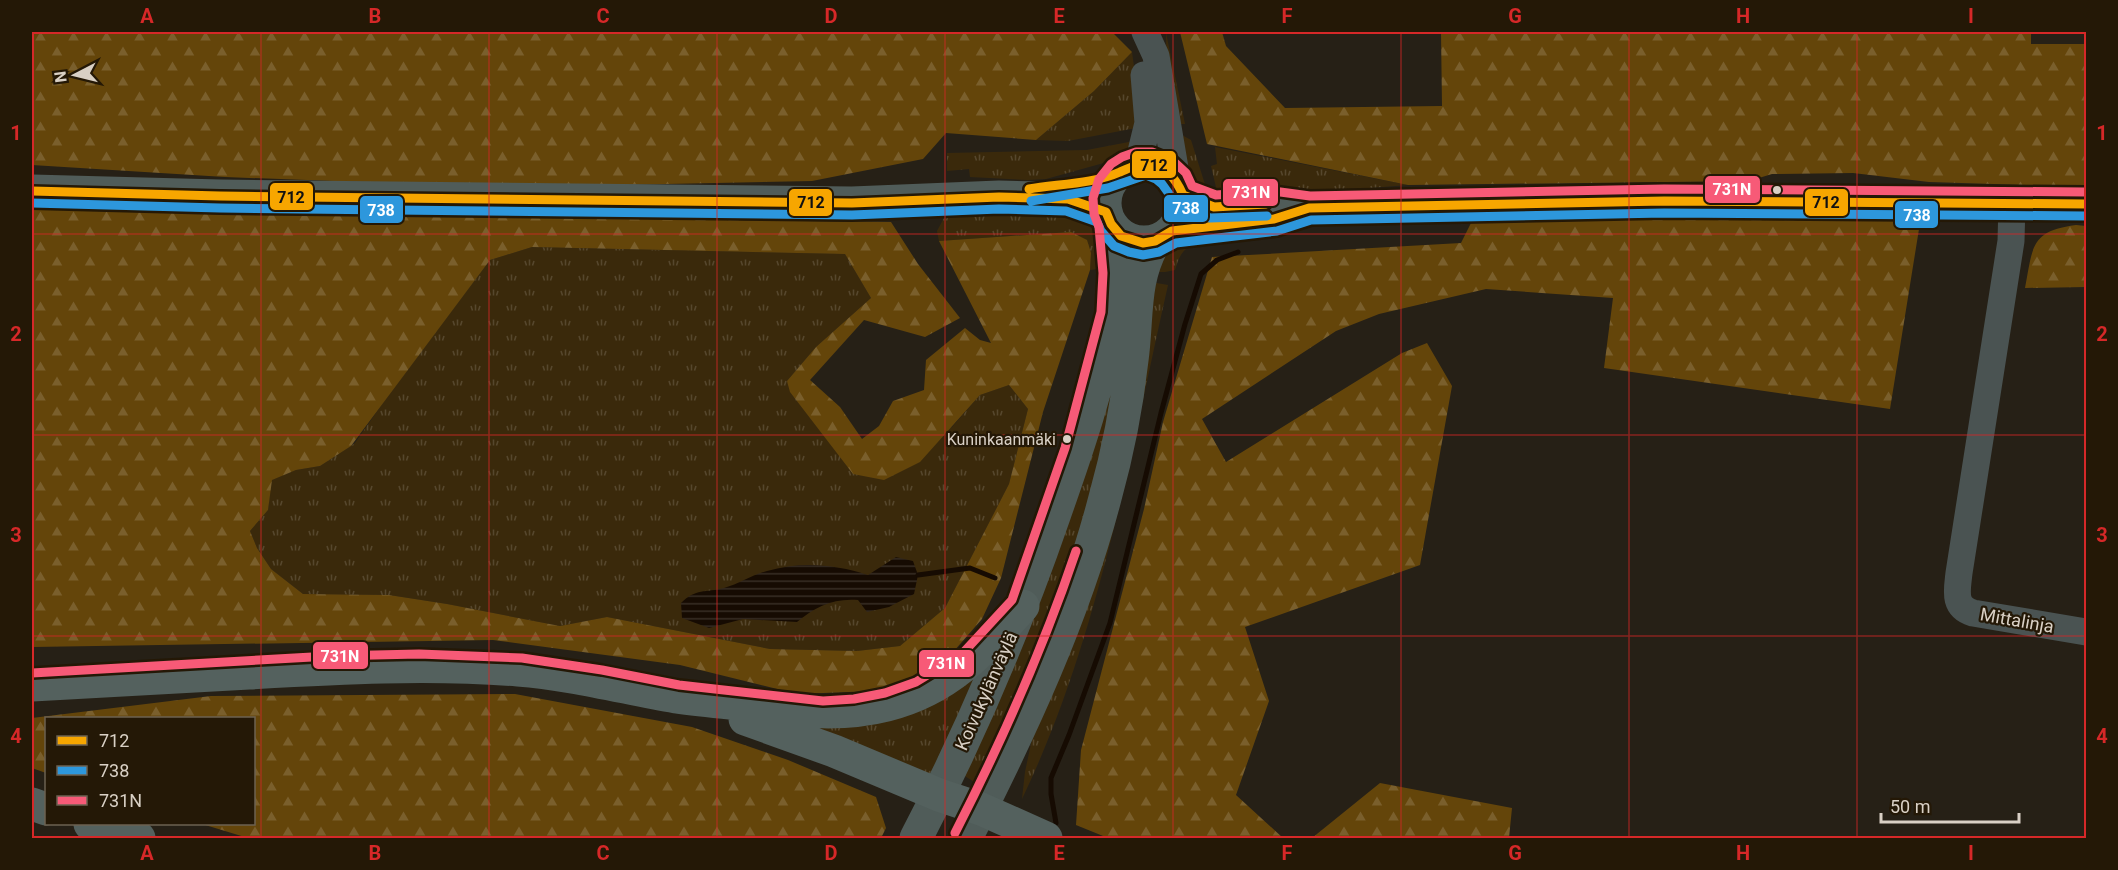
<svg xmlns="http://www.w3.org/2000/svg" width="2118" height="870" font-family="Roboto,sans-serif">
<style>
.grass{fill:url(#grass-tufts)}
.forest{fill:url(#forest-firs);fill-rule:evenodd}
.water{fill:url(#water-rules)}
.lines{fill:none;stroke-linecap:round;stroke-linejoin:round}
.stream{stroke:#160b02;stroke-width:5}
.minor{stroke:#4a5352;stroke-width:27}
.major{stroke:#505c59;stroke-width:33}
.highway{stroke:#54615e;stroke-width:33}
.bus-1-casing{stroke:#241806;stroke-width:14}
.bus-2-casing{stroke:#241806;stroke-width:14}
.bus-3-casing{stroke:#241806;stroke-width:14}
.bus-1{stroke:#f7a600;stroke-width:9}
.bus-2{stroke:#2d97dc;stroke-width:9}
.bus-3{stroke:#f75a77;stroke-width:9}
.grid{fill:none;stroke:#d62828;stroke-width:1.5;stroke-opacity:0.55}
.bus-dot{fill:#d9d0c5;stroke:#241806;stroke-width:2}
.labels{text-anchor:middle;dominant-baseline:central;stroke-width:4.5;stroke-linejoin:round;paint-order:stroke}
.bus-label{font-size:16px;fill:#d9d0c5;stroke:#241806;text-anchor:end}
.street-label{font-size:18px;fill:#d9d0c5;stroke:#241806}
.line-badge{stroke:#241806;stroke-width:2}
.badge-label{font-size:16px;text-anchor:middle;font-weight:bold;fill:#fff}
.pale-badge-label{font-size:16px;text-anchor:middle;font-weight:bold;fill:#111}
.neatline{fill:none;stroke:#d62828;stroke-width:2}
.grid-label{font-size:20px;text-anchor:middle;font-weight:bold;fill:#d62828}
</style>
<defs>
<pattern id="grass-tufts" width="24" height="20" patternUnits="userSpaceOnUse" patternTransform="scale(1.5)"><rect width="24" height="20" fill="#3a290b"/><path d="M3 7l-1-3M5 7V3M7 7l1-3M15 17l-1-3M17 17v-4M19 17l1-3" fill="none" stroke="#56472d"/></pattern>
<pattern id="forest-firs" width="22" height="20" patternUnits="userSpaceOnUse" patternTransform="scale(1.5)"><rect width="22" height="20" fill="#64450a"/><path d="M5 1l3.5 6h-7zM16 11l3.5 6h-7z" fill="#7a5f2c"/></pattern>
<pattern id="water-rules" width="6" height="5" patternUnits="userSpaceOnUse" patternTransform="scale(1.5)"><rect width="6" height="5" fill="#160b02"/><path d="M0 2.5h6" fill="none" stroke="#372e25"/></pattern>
</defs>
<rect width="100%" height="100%" fill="#262016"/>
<path class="grass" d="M1166 33 1185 124H1173L1167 92Z
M1132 52 1140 112 1136 128 1068 141 1036 140 1094 91Z
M1180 134 1191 140 1208 194 1188 181Z
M1134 141 1127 151 1118 159 1046 179 1028 180 970 177 969 169 947 171V153L1087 150Z
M1215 147 1408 185 1219 200 1211 166 1217 164Z
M1055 206C1096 226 1094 224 1104 268L1090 270 1091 253 1071 232 939 241 937 231 944 218Z
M1207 237C1202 243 1196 243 1189 247 1180 252 1178 261 1175 270L1165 272H1148L1166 249Z
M532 247 845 254 871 298 816 347 787 381 853 474 952 427 980 395 1009 385 1028 409 1009 484 945 608 900 646 857 651 770 649 607 617 560 626 447 604 389 595 303 594 271 569 257 548 250 531 268 510 271 480 296 470 320 466 355 443 392 390 490 260Z
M1145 281 1168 285C1129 458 1099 638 1022 799L1025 772 1032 739Z
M1101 287 1082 392 1074 390Z
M1116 338 1111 426 1062 595 981 786 963 775Z
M981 670 930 781 786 722Z"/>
<path class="forest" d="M32 32H1112L1132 52 1094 91 1036 140 946 133 923 159 812 181 617 185 414 184 225 177 32 165Z
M1180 32H1222L1226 46 1285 108 1442 106 1441 32H2031V44H2086V187L1929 182 1853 173 1772 174 1749 181 1408 185 1207 144Z
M32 205 488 217 891 222 918 264 960 318 925 337 864 320 810 380 840 407 862 439 879 426 893 401 924 390 926 360 965 328 980 340 991 343 939 241 1071 232 1087 240 1091 253 1090 270 1043 412 1001 578 982 619 954 651 927 671 874 691 798 694 680 665 493 640 32 647ZM532 247 845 254 871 298 816 347 787 381 790 392 853 474 884 480 920 462 980 395 1009 385 1028 409 1009 484 945 608 900 646 857 651 770 649 607 617 560 626 447 604 389 595 303 594 271 569 257 548 250 531 268 510 272 480 296 470 320 466 351 446 490 260Z
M1475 215 1911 221 1913 229H1919L1890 409 1604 368 1613 298 1486 289 1379 314 1336 331 1202 419 1226 462 1402 353 1427 343 1452 386 1420 565 1245 627 1269 701 1236 795 1283 838H1108L1076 825 1081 750 1144 509 1163 422 1212 257 1461 243Z
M2076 225 2086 226V287L2025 288C2033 247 2030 231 2076 225Z
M515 694 692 727 788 760 876 797 886 828 881 838H248L202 824H254V718H46V773L32 768V718L211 696Z
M1380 783 1512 808 1509 838H1312Z"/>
<path class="water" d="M896 557 913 561 918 575 914 594 889 607 867 612 858 600C833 598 815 607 797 622L743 619 709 628 682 618 681 603C696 588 705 593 724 588 739 584 752 575 767 571 800 561 835 564 868 575Z"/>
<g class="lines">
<path class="stream" d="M918 575 970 568 995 578
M1056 823 1051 794V778L1069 735 1110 623 1161 413 1185 324 1201 274 1217 260 1238 252"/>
<path class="minor" d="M1145 32 1156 56 1177 180
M1138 164 1148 123 1144 75
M2012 203 2011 241 1959 573C1957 591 1953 607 1973 613L2086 632"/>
<path class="major" d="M1105 203a39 39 0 1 1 78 0a39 39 0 1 1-78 0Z
M32 191 220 196 852 203 999 197 1042 198 1068 199 1106 212
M1183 195 1214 207 1273 203 1309 208 1664 201 2086 204
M916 838C971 733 1015 629 1054 516 1077 451 1100 384 1112 315 1118 286 1114 254 1111 224
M966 838C1021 730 1074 617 1105 498 1117 455 1127 405 1132 360 1138 317 1132 280 1155 241"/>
<path class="highway" d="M32 685C104 681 176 677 249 673 338 668 428 663 518 670 571 674 624 688 676 697 704 701 731 703 759 706 802 712 844 716 887 705 948 690 983 651 1023 606
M745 719 834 751 939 795 981 809 1046 838
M32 804 46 809
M90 824 139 838"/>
<defs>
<path id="bus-1" d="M1029 189C1058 184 1093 184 1120 172 1130 168 1139 162 1151 164 1167 167 1177 181 1183 195L1214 207 1266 204
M32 191 220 196 852 203 999 197 1068 199 1106 212 1111 224 1121 236 1143 243 1155 241 1172 231 1274 219 1309 208 1664 201 2086 204"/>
<path id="bus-2" d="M1031 201 1108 188 1146 175 1156 179 1162 184 1177 205 1210 218 1267 216
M32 203 220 208 852 215 999 209 1066 211 1097 222 1101 231 1114 246 1129 252 1143 255 1159 252 1176 243 1277 231 1311 220 1664 213 2086 216"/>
<path id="bus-3" d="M32 673 330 656 419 654 522 658 602 670 679 685 823 701 854 699 885 693 916 682 962 654 1012 600 1065 448 1101 312 1103 273 1099 227 1094 214 1093 198 1099 179 1111 164 1122 157 1136 152H1152L1172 160 1186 173 1192 186 1216 195 1273 191 1310 196 1664 189 2086 192
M955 833C1002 741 1043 649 1076 551"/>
</defs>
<use href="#bus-1" class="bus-1-casing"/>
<use href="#bus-2" class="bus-2-casing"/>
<use href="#bus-3" class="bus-3-casing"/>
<use href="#bus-1" class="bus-1"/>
<use href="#bus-2" class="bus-2"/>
<use href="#bus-3" class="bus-3"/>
</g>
<path class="grid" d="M261 32V838M489 32V838M717 32V838M945 32V838M1173 32V838M1401 32V838M1629 32V838M1857 32V838M32 234H2086M32 435H2086M32 636H2086"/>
<g class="bus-dot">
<circle cx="1777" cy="190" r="5"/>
<circle cx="1067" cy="439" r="5"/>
</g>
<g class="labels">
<g class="bus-label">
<text x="1056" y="439">Kuninkaanmäki</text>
</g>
<g class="street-label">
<text transform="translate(2017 620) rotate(10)">Mittalinja</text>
<text transform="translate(986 691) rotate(-66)">Koivukylänväylä</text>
</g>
</g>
<g class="line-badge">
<rect x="1131" y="150" width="46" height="29" rx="6" fill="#f7a600"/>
<rect x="1704" y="175" width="57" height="29" rx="6" fill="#f75a77"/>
<rect x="1222" y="178" width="57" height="29" rx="6" fill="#f75a77"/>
<rect x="269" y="182" width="45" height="29" rx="6" fill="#f7a600"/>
<rect x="1804" y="188" width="45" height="29" rx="6" fill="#f7a600"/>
<rect x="788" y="188" width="45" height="29" rx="6" fill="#f7a600"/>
<rect x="1163" y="194" width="46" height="29" rx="6" fill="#2d97dc"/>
<rect x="359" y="195" width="45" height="29" rx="6" fill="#2d97dc"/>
<rect x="1894" y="200" width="45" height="29" rx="6" fill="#2d97dc"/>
<rect x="312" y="641" width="57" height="29" rx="6" fill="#f75a77"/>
<rect x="918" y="649" width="57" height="29" rx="6" fill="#f75a77"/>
</g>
<g class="badge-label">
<text x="1732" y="195">731N</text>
<text x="1251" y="198">731N</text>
<text x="1186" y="214">738</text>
<text x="381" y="216">738</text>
<text x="1917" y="221">738</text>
<text x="340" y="662">731N</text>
<text x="946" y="669">731N</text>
</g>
<g class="pale-badge-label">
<text x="1154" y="171">712</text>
<text x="291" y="203">712</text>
<text x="1826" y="208">712</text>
<text x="811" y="208">712</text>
</g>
<rect width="2118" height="870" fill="none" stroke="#241806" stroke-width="66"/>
<rect x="45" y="717" width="210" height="108" fill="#241806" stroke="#6c6252" stroke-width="1.5"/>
<rect x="57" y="736" width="30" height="9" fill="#f7a600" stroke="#6c6252" stroke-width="1.5"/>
<text x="99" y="747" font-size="18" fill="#d9d0c5">712</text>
<rect x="57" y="766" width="30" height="9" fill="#2d97dc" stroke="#6c6252" stroke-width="1.5"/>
<text x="99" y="777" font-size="18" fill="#d9d0c5">738</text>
<rect x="57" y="796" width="30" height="9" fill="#f75a77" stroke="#6c6252" stroke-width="1.5"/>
<text x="99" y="807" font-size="18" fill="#d9d0c5">731N</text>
<g transform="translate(75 75) rotate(263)" stroke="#241806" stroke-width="4.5" paint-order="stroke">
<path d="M0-4.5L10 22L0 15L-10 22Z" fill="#d9d0c5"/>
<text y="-9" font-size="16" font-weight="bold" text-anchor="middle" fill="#d9d0c5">N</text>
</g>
<path d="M1881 813v9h138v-9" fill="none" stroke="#d9d0c5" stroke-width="3"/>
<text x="1890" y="813" font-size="18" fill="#d9d0c5" stroke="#241806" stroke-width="4.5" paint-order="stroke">50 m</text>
<rect x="33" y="33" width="2052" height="804" class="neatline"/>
<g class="grid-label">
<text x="147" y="23">A</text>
<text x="375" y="23">B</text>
<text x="603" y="23">C</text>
<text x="831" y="23">D</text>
<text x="1059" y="23">E</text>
<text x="1287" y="23">F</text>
<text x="1515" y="23">G</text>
<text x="1743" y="23">H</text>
<text x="1971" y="23">I</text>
<text x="16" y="140">1</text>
<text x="2102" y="140">1</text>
<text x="16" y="341">2</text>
<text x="2102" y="341">2</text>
<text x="16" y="542">3</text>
<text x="2102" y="542">3</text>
<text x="16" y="743">4</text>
<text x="2102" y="743">4</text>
<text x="147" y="860">A</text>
<text x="375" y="860">B</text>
<text x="603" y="860">C</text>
<text x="831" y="860">D</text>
<text x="1059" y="860">E</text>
<text x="1287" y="860">F</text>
<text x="1515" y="860">G</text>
<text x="1743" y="860">H</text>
<text x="1971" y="860">I</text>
</g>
</svg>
